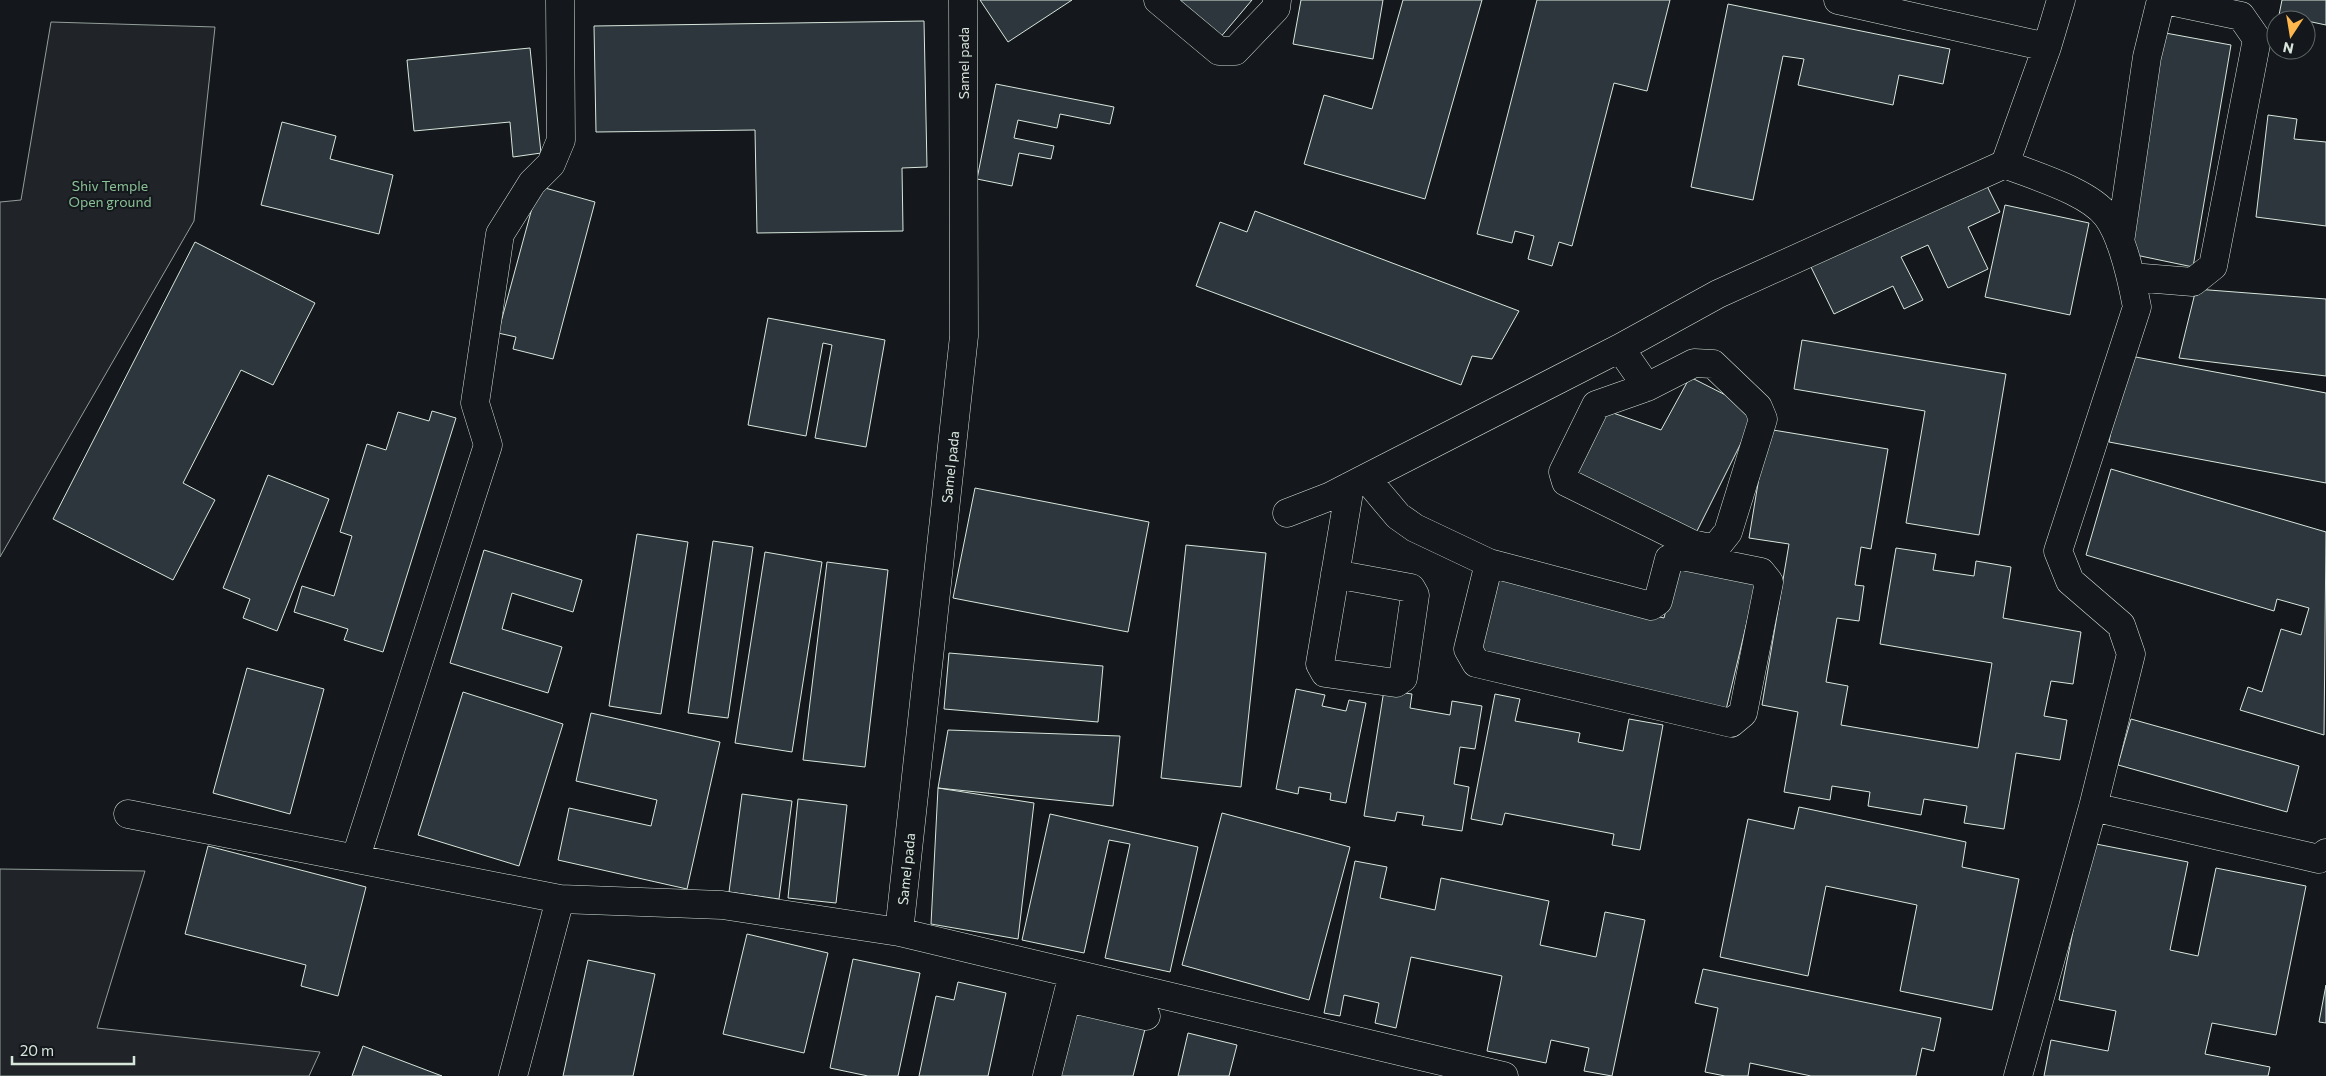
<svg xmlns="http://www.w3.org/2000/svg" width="2326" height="1076" font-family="Commissioner,sans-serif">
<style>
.green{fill:#202428;stroke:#939e99}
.building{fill:#2c363c;stroke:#d8e6dc}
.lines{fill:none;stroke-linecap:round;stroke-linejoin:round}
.minor-casing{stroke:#d8e6dc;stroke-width:29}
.minor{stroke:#14181c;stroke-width:28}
.labels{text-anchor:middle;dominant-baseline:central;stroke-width:4;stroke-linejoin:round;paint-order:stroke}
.street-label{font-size:14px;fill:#d8e6dc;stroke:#14181c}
.park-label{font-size:14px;fill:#8ac095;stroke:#14181c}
</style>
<rect width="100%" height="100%" fill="#14181c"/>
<path class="green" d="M51 22 215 27 194 221 0 557V202L21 200Z
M0 869 145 871 97 1028 320 1052 309 1076H0Z"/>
<path class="building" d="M980 0H1072L1008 42Z
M1171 0H1252L1219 39Z
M1301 0H1383L1373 59 1293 44Z
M1403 0H1482L1425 199 1304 164 1324 95 1372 109Z
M1537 0H1670L1647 91 1614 83 1572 246 1559 242 1552 266 1528 259 1534 236 1515 231 1512 243 1477 234Z
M2282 0H2326V25L2279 15Z
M1728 4 1950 49 1943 84 1899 75 1893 105 1798 85 1804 59 1783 56 1753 200 1691 187Z
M924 21 927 167 902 168 903 231 757 233 755 130 596 132 594 26Z
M2160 32 2231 45 2193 267 2131 254Z
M530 48 541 153 513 157 510 122 414 131 407 60Z
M996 84 1114 107 1110 124 1060 114 1057 128 1018 120 1014 138 1054 146 1051 159 1019 153 1012 186 977 179Z
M2268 115 2297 119 2294 139 2326 142V226L2256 217Z
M282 122 336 136 330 159 393 175 379 234 261 205Z
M1984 180 2000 212 1968 227 1988 269 1948 288 1928 245 1901 257 1923 300 1904 309 1893 286 1834 314 1809 263Z
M538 186 595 202 553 359 513 349 516 337 498 333Z
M2005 205 2089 223 2070 315 1985 297Z
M1255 211 1519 311 1492 359 1472 356 1461 385 1196 286 1220 222 1247 232Z
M195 242 315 303 273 385 241 370 183 483 215 500 173 580 53 519Z
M2196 289 2326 299V376L2179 358Z
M768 318 885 340 866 447 815 438 832 345 823 343 806 436 748 425Z
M1802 340 2006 374 1979 535 1906 523 1925 411 1794 389Z
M2125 355 2326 393V483L2109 442Z
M1690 377 1757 411 1695 535 1570 476 1602 409 1661 430Z
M432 411 456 418 383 652 344 640 348 629 294 612 302 586 334 596 352 536 340 532 367 444 386 450 398 412 429 421Z
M1767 429 1888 449 1871 549 1861 547 1855 585 1864 586 1859 621 1837 618 1826 682 1848 686 1841 725 1978 748 1992 663 1880 644 1896 548 1936 554 1933 570 1974 576 1976 561 2011 567 2003 618 2081 632 2073 684 2051 681 2044 716 2067 720 2060 760 2016 753 2004 829 1964 823 1967 806 1924 799 1921 815 1868 806 1870 792 1832 786 1830 800 1784 792 1798 712 1762 705 1789 544 1749 538Z
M2111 469 2326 532 2324 735 2240 710 2248 687 2262 692 2281 629 2301 635 2309 608 2277 599 2274 611 2086 555Z
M268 475 329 499 277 631 243 618 250 599 223 588Z
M975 488 1149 522 1128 632 953 598Z
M637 534 688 542 661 714 609 706Z
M713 541 753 547 728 718 688 713Z
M1186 545 1266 553 1241 787 1161 778Z
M484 550 582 580 573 612 512 593 502 629 562 647 548 693 450 663Z
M765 552 822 562 792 752 735 743Z
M827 562 888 570 865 767 803 760Z
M1677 565 1756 584 1725 714 1476 654 1495 577 1664 618Z
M949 653 1103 666 1098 722 944 709Z
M247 668 324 689 290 814 213 793Z
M1296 689 1325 695 1322 706 1346 711 1349 700 1366 703 1346 803 1330 800 1331 793 1299 787 1298 794 1276 789Z
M1384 690 1412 694 1410 708 1450 715 1452 701 1482 706 1475 749 1460 747 1454 784 1469 787 1462 831 1422 825 1424 816 1397 812 1395 821 1364 816Z
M463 692 563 724 519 866 418 835Z
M1495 694 1520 699 1515 721 1580 733 1578 742 1623 751 1629 719 1663 725 1640 850 1612 845 1614 834 1505 813 1502 825 1471 819Z
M591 713 720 742 687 889 558 860 569 808 651 826 657 800 576 781Z
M2131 719 2299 766 2287 812 2118 765Z
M948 730 1120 736 1113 806 938 788Z
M938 788 1034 803 1018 939 931 924Z
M742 794 792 801 779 899 729 892Z
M798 799 847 805 836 903 788 898Z
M1799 807 1966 842 1962 867 2019 879 1992 1010 1900 991 1917 905 1826 886 1808 976 1720 957 1748 819 1794 829Z
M1222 813 1350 847 1309 1000 1182 965Z
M1050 814 1198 847 1170 972 1105 958 1130 844 1109 840 1084 953 1022 940Z
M2091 843 2188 862 2170 950 2198 956 2216 868 2306 886 2276 1035 2212 1023 2205 1054 2270 1067 2268 1076H2044L2051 1040 2108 1051 2116 1011 2059 1000Z
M208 846 366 887 338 996 301 986 306 965 185 934Z
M1355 861 1387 867 1380 898 1435 910 1441 878 1549 901 1540 945 1596 957 1605 912 1645 920 1612 1076 1584 1071 1589 1048 1551 1040 1546 1063 1487 1051 1502 976 1411 957 1396 1028 1375 1023 1379 1003 1344 995 1340 1016 1324 1013Z
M747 934 828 953 804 1053 723 1034Z
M853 959 920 973 898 1076H868L830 1068Z
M588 960 655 974 633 1076H563Z
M1703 969 1941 1018 1934 1051 1922 1048 1916 1076H1811L1750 1063 1748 1076H1725L1705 1072 1718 1008 1695 1003Z
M958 982 1006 993 988 1076H919L936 996 954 1000Z
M2326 985V1023L2319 1022Z
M1070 1011 1145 1029 1133 1076H1054Z
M1188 1033 1237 1045 1229 1076H1178Z
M363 1046 442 1076H352Z"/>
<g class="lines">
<defs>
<path id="minor" d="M1158 0 1219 51H1235L1276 8 1277 0
M2047 47 2061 0
M2005 164C2034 176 2088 191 2107 216 2123 237 2132 281 2137 307L2058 551 2070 581 2121 625 2131 654 2093 807 2018 1076
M2120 242 2147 57 2161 0
M2131 277 2193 282 2213 266 2257 39 2241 16 2165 0
M1620 348 1647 387 1694 363 1713 364 1758 407 1763 419 1728 532 1717 546 1705 547 1692 544 1566 482 1563 472 1596 405 1647 387
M1366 478 1398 516 1415 528 1489 563 1651 606 1658 601 1669 559 1677 555 1761 572 1769 582 1743 713 1731 723 1476 663 1468 649 1489 563
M1287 513 1331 496 1366 478 1620 348 1718 294 2005 164 2047 47 1838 0
M1335 574 1411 588 1415 595 1403 678 1396 683 1325 673 1320 664 1350 486
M2093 807 2319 859 2326 853
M128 814 560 899 513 1076
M356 857 488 445 475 403 500 234 532 183 551 164 561 140 560 0
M560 899 722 905 899 932 1504 1076
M899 932 964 336 963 0
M1067 998 1146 1016
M1047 1076 1073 974"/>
</defs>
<use href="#minor" class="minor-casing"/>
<use href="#minor" class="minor"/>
</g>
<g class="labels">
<g class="street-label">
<text transform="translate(963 63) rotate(-90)">Samel pada</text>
<text transform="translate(950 467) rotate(-84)">Samel pada</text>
<text transform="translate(906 869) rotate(-84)">Samel pada</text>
</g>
<g class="park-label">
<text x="110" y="185">Shiv Temple<tspan x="110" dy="16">Open ground</tspan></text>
</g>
</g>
<g transform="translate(2291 35) rotate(192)"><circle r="24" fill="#14181c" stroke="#626a69"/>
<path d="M0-4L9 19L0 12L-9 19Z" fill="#ffb74d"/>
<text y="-8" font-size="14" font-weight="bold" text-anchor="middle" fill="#d8e6dc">N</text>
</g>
<path d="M12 1056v8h122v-8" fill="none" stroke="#d8e6dc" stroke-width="2.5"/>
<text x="20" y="1056" font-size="15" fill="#d8e6dc" stroke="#14181c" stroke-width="4" paint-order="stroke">20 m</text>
</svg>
